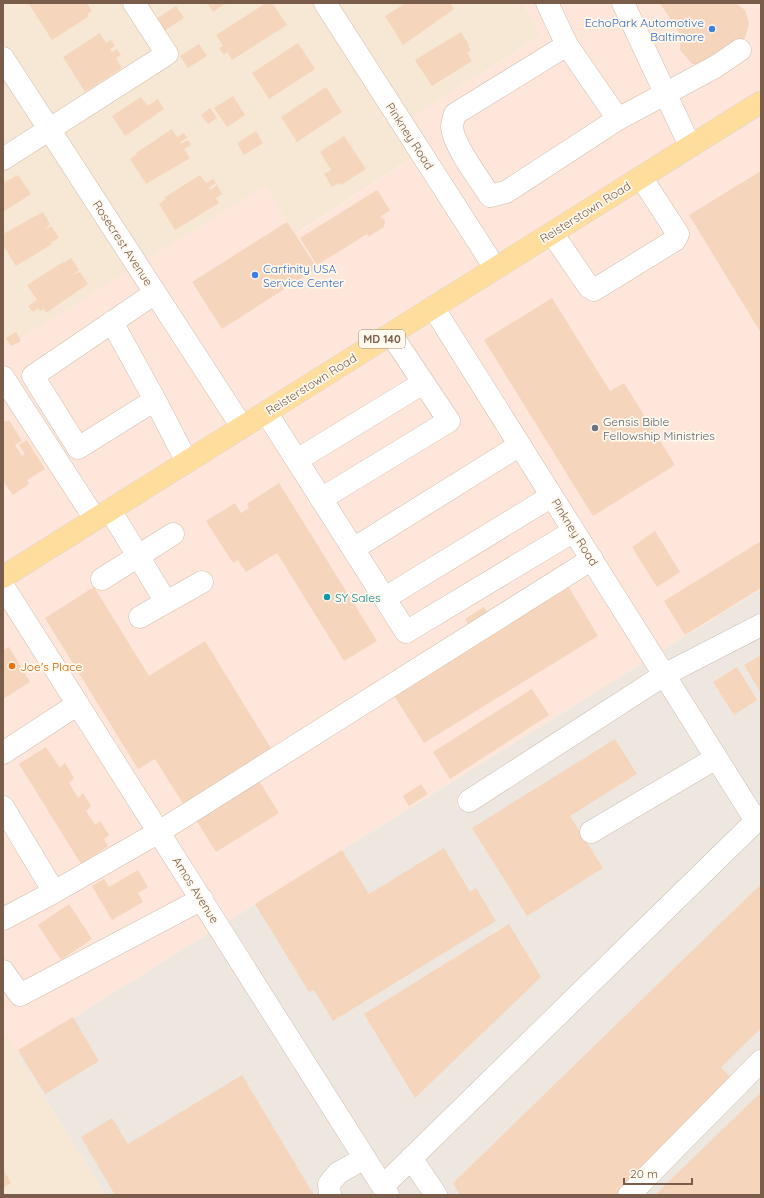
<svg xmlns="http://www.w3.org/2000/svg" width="764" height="1198" font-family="Quicksand,sans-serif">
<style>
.residential{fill:#f6e8d4}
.commercial{fill:#fee6da}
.industrial{fill:#eee7e0}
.building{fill:#f5d5bc}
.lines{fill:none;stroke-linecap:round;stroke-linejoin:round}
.minor-casing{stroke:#d0bdab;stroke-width:23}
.major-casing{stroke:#dcd5d0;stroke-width:23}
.minor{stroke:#fff;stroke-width:22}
.major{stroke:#ffdd9c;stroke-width:22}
.shop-dot{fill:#3f7fe0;stroke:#fff9ee;stroke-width:1.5}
.worship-dot{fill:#6b7280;stroke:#fff9ee;stroke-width:1.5}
.culture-dot{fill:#0f9aa8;stroke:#fff9ee;stroke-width:1.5}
.food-dot{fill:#e8710a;stroke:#fff9ee;stroke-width:1.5}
.labels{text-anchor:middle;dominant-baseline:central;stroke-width:3.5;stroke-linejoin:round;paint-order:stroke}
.shield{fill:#fff9ee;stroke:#a18b7a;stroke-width:1}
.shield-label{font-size:11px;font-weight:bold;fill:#795c49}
.shop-label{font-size:12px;fill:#366cbe;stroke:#fff9ee;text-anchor:end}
.street-label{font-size:12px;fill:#795c49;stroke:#fff9ee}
.worship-label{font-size:12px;fill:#5b616d;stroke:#fff9ee;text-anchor:start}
.culture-label{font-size:12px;fill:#0d838f;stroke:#fff9ee;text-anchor:start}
.food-label{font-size:12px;fill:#c56008;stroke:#fff9ee;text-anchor:start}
</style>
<rect width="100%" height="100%" fill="#fef5e7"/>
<path class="residential" d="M3 3H522L541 35 403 123 421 151 295 234 265 186 10 346 3 335Z
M3 1031 17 1053 106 1195H3Z"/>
<path class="commercial" d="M522 3H761V589L17 1053 3 1031V335L10 345 265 186 296 234 421 151 403 123 541 35Z"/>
<path class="industrial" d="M761 589V1195H106L17 1053Z"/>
<path class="building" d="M31 3H87L92 11 87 14 89 16 52 40 29 4Z
M207 3H226L213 12Z
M266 3H272L287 25 232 60 227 52 224 55 219 48 223 46 216 35Z
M406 3H450L454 9 403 45 385 16Z
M660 3H735L745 10 749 23 745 38 733 50 707 64H692L680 50V34Z
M176 6 184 18 164 31 156 19Z
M461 32 469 45 468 46 471 50 467 53 472 61 432 86 415 60Z
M100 33 106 43 111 40 115 46 110 49 112 52 117 49 121 55 116 58 122 68 85 92 63 57Z
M298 43 315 69 269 99 252 73Z
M199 44 207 56 188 68 180 56Z
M326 87 342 112 297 142 281 117Z
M233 96 245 115 227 127 214 108Z
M141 97 148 106 158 99 164 109 125 136 112 116Z
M210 108 217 118 208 124 201 115Z
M172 129 177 137 184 133 187 138 180 142 181 144 188 140 191 145 184 149 190 158 146 184 130 159 137 154 136 153Z
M256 131 263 143 244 155 237 143Z
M344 136 366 169 341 185 339 183 332 187 324 174 331 170 320 152Z
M761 171V333L689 215Z
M18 175 31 194 3 212V183Z
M200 175 206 183 213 179 216 183 209 188 210 190 217 185 222 194 216 198 219 203 175 230 159 204 166 199 165 197Z
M377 190 390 210 380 217 385 220 384 227 368 237 367 234 317 265 300 238Z
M43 212 50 224 44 230 51 226 59 238 51 242 52 244 16 266 3 245V234Z
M287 222 317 268 222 329 192 282Z
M71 258 79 270 72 275 80 272 88 284 46 313 44 309 40 311 38 308 33 312 28 306 37 300 27 285 63 262 64 263Z
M552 298 610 391 624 383 675 465 593 516 484 340Z
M16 332 21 341 11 346 6 338Z
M3 419 5 422 9 420 22 441 15 445 22 456 25 454 19 445 27 440 45 469 27 480 29 484 13 495 3 481Z
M279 483 377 641 344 661 277 553 246 572 238 560 233 563 206 521 235 503 241 513 249 508 247 504Z
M655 531 680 572 657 587 632 547Z
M761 541V588L685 635 664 601Z
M568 586 598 636 424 743 393 694Z
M94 587 149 676 205 641 272 750 184 805 155 759 138 769 45 618Z
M484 607 490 617 471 629 465 619Z
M9 647 30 682 3 699V650Z
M761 655V693L744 665Z
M737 667 757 700 734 715 713 682Z
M532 689 549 715 450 779 433 752Z
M615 739 637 774 570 816 603 868 527 916 472 828Z
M46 747 60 768 65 763 74 778 69 783 78 798 83 793 91 806 86 811 95 825 100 821 109 835 104 839 108 846 81 864 19 764Z
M259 781 279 813 216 852 196 820Z
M421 784 428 794 409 806 403 796Z
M444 848 470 892 476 888 496 921 333 1021 314 990 309 992 255 904 342 850 369 894Z
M138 870 148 887 138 893 143 902 112 920 92 886 104 879 109 887Z
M761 884V1028L721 1067 736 1083 621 1195H460L453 1183Z
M69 904 92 939 61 960 38 925Z
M509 924 541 977 415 1098 364 1014Z
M73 1017 99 1061 45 1094 18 1050Z
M242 1075 314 1195H115L81 1137 112 1118 128 1144Z
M761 1092V1195H655Z
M3 1169 11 1183 3 1188Z"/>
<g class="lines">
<defs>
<path id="minor" d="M325 3 495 268
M547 3 567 45 618 119 715 67 740 50
M623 3 690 146
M567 45 455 114C454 118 452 123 452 127 453 145 480 180 490 196L506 192 618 119
M3 58 242 427
M3 159 167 54 134 3
M552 233 589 287 594 290 675 240 678 234 641 177
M433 307 756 821
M112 322 155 400 78 448 33 376 155 293
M3 377 95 519
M155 400 187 462
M266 412 406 632 574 531
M297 460 423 383
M321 499 449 421 391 334
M110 510 166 602
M353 549 520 445
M102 579 173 534
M3 586 388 1195
M385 598 552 496
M140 617 202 582
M3 753 78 704
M469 801 664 675 761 625
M3 807 54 892 159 832 592 559
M591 832 716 758
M3 919 54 892
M3 971 20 995 202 899
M411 1158 436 1195
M383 1186 761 816
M330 1195 329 1184 338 1173 365 1158
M629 1195 761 1061"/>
<path id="major" d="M3 577 761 102"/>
</defs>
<use href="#minor" class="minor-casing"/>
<use href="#major" class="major-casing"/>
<use href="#minor" class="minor"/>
<use href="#major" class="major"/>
</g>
<g class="shop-dot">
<circle cx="712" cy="29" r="4"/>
<circle cx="255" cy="275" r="4"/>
</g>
<circle class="worship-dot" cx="595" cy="428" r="4"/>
<circle class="culture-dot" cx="327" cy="597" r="4"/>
<circle class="food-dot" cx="12" cy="666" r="4"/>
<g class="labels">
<rect class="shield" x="359" y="330" width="46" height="18" rx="3"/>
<g class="shield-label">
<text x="382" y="339">MD 140</text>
</g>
<g class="shop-label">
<text x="704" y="22">EchoPark Automotive<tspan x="704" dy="14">Baltimore</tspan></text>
<text x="263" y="268" text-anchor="start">Carfinity USA<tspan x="263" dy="14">Service Center</tspan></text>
</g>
<g class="street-label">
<text transform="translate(410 136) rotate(57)">Pinkney Road</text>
<text transform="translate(585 212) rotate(-32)">Reisterstown Road</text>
<text transform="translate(123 243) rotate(57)">Rosecrest Avenue</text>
<text transform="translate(311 384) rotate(-32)">Reisterstown Road</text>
<text transform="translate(575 532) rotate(58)">Pinkney Road</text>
<text transform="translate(196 890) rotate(58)">Amos Avenue</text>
</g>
<g class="worship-label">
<text x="603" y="421">Gensis Bible<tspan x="603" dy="14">Fellowship Ministries</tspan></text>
</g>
<g class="culture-label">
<text x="335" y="597">SY Sales</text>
</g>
<g class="food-label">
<text x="20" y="666">Joe's Place</text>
</g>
</g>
<rect width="764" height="1198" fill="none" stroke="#795c49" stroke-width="8"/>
<path d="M624 1178v6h68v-6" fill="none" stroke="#795c49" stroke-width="2"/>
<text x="630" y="1178" font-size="12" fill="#795c49" stroke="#fff9ee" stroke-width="3" paint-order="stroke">20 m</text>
</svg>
